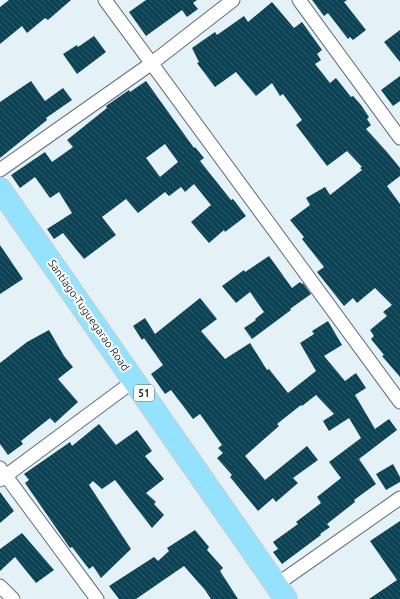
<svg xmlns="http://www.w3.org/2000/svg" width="400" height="599" font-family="Ubuntu,sans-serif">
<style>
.building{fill:url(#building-back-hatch);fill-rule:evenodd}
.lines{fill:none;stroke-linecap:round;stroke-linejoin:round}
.minor-casing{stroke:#647075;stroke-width:15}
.trunk-casing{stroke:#cbcccd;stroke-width:24}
.minor{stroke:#fff;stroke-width:13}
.trunk{stroke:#94e2fe;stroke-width:22}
.labels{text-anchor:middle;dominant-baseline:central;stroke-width:4;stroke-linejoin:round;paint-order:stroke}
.shield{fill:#fff;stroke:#676b6c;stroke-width:1}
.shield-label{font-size:10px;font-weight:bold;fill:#262b2d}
.street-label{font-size:11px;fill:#262b2d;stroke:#fff}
</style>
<defs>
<pattern id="building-back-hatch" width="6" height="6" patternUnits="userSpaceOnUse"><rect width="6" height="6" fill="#0a4355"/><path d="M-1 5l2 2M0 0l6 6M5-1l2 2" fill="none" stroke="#2e5c6a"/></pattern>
</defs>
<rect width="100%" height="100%" fill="#e4f1f7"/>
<path class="building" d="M9 0H71L48 20 45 18 27 33 22 26 0 44V7Z
M146 0H197L193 3 198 9 187 17 182 10 146 36 129 12Z
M312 0H347L344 2 366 30 353 40 350 37 348 39 328 13 324 16Z
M272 2 294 28 302 22 322 50 317 54 321 60 315 64 330 83 336 78 351 97 353 96 361 105 369 117 367 119 371 125 366 129 387 152 400 168V176L387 186 400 204V377L382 356 384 355 371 339 374 336 370 330 387 316 383 312 392 305 375 288 357 303 353 298 344 306 317 272 324 267 302 239 304 237 290 220 310 205 306 198 325 187 330 195 362 170 360 168 362 167 347 151 327 166 296 125 302 120 283 94 280 96 272 83 256 96 236 72 215 87 197 63 199 62 192 48 215 32 217 35 244 16 248 22Z
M400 30V62L384 42Z
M94 36 106 52 77 74 63 54 77 45 78 47Z
M400 76V101L393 106 381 90Z
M31 81 45 101 63 88 72 100 46 118 47 120 0 158V102Z
M146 81 194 148 195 147 204 158 200 161 231 200 233 199 246 216 225 232 224 230 209 243 191 222 211 205 194 184 185 192 181 187 169 196 165 192 138 213 126 199 102 217 116 235 84 259 63 233 54 239 47 229 72 213 59 192 50 198 35 177 20 188 11 175 45 152 52 162 73 147 67 140 107 108 106 106 129 90 130 92ZM165 144 178 162 160 177 146 158Z
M0 245 23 279 0 294Z
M269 256 292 288 300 282 302 284 303 283 311 294 290 309 291 310 252 339 244 328 256 320 255 319 264 312 250 292 236 303 222 286 244 270 245 272Z
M200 298 217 319 201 331 225 359 250 343 267 370 269 369 288 393 316 371 300 343 314 334 312 331 328 321 342 345 324 356 345 381 356 373 366 388 355 395 375 429 389 419 397 430 359 459 376 484 354 500 355 502 327 524 330 527 320 534 321 535 282 564 273 552 278 549 273 542 298 524 296 522 321 503 317 497 341 478 329 462 361 438 349 418 329 431 323 421 334 414 316 395 302 406 301 405 277 424 279 426 245 456 265 480 307 446 318 460 293 478 298 483 276 502 273 498 258 511 230 477 232 475 217 458 223 453 218 448 222 445 200 414 193 419 171 390 165 394 151 374 163 365 144 338 142 340 133 326 145 318 155 334Z
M49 330 64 356 73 367 58 379 78 402 55 423 50 418 21 441 23 444 8 455 0 444V363L27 342Z
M99 424 116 445 137 430 152 451 145 456 164 479 146 493 156 502 154 504 164 515 152 528 115 480 102 489 93 481 89 485 131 549 101 578 93 566 89 569 72 547 70 548 25 483 29 480 24 474 70 442 72 446Z
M393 464 400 477V482L386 490 376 474Z
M0 492 14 511 0 523Z
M400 521V599H369L397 580 370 541Z
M195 530 209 547 207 550 223 568 220 571 238 599H211L205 590 184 566 136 599H119L109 586 154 557 158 561 169 551 167 548Z
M22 533 54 570 36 583 15 557 0 571V549Z"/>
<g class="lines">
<defs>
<path id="minor" d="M105 0 400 402
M299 0 400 138
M0 170 152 63 233 0
M0 468 97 599
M0 480 135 380
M276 585 400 498
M0 586 13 599"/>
<path id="trunk" d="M0 189 286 599"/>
</defs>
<use href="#minor" class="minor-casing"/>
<use href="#trunk" class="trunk-casing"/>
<use href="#minor" class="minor"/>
<use href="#trunk" class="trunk"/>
</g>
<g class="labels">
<rect class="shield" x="134" y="385" width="20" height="16" rx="3"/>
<g class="shield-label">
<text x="144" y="393">51</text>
</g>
<g class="street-label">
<text transform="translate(89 315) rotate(55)">Santiago-Tuguegarao Road</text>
</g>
</g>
</svg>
